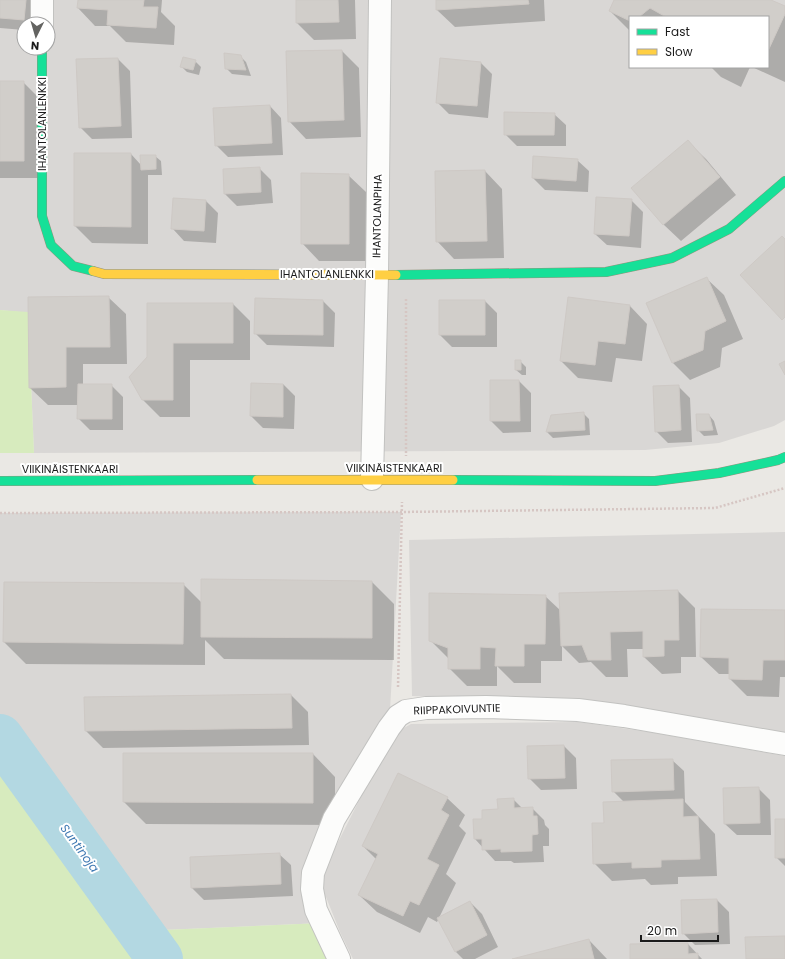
<svg xmlns="http://www.w3.org/2000/svg" width="785" height="959" font-family="Poppins,sans-serif">
<style>
.residential{fill:#d9d7d5;fill-rule:evenodd}
.grass{fill:#d7ebbe}
.shadow{fill:#0003}
.lines{fill:none;stroke-linecap:round;stroke-linejoin:round}
.river{stroke:#b3d8e2;stroke-width:46}
.building{fill:#d1ceca;stroke:#cec9c5}
.street-casing{stroke:#c2c2c0;stroke-width:24}
.fast-casing{stroke:#93947c;stroke-width:10}
.slow-casing{stroke:#93947c;stroke-width:10}
.path{stroke:#d6c6c3;stroke-width:2.5;stroke-dasharray:2 2;stroke-linecap:butt}
.street{stroke:#fcfcfb;stroke-width:22}
.fast{stroke:#16e098;stroke-width:9}
.slow{stroke:#ffcf43;stroke-width:9}
.labels{text-anchor:middle;dominant-baseline:central;stroke-width:4;stroke-linejoin:round;paint-order:stroke}
.street-label{font-size:11px;fill:#1b1b1b;stroke:#fff}
.water-label{font-size:12px;font-style:italic;fill:#407ab3;stroke:#fff}
</style>
<rect width="100%" height="100%" fill="#eae8e4"/>
<path class="residential" d="M0 0H785V420L774 426 719 443 645 450 34 453 28 313 0 310ZM630 17H768V67H630ZM24 24H48V48H24Z
M401 512 389 728 334 819 331 856 371 777 395 737 402 729 411 724 578 722 649 732 785 756V959H353L340 932 326 897 322 923 139 931 0 737V513Z
M785 532V735L583 701 412 696 409 540Z"/>
<path class="grass" d="M0 310 28 312 34 453H0Z
M0 766 135 959H0Z
M322 923 339 959H160L139 931Z"/>
<path class="shadow" d="M0 0H38L36 24H24V30L0 28Z
M79 0H162L161 12 175 26 174 45 126 42 110 26H95L78 8Z
M297 0H355L356 39 314 40 297 23Z
M437 0H544L545 21 455 27 437 10Z
M615 0H769L785 7V82L752 67H768V17H630V31L610 11Z
M342 51 359 68 361 137 306 139 289 121Z
M240 56 246 62 251 76 232 74 226 68Z
M118 59 130 71 132 138 92 139 80 127Z
M195 61 201 67 199 75 187 72 181 66Z
M481 63 492 74 488 118 449 114 437 102Z
M711 67H750L741 87 721 77Z
M0 82H23L41 100V178H0Z
M270 106 281 118 283 155 228 157 216 145Z
M554 114 566 125V146H517L505 134Z
M688 142 706 159 736 195 681 241 663 224Z
M75 154H131L141 165 155 156 161 161 162 175H148V244L92 243 75 226Z
M577 160 589 171 588 192 545 190 533 178Z
M259 168 271 180 273 203 237 206 225 194Z
M485 171 502 189 504 258 454 259 437 241Z
M348 175 366 192V261H319L302 243Z
M631 200 643 212 641 248 607 245 595 234Z
M206 201 218 213 216 243 184 241 173 229Z
M706 278 724 295 743 339 722 348 720 367 690 380 673 363 647 304Z
M108 297 126 314 127 364H83V385H111L123 397V430H90L78 418V405H48L30 388Z
M323 301 335 313 334 347 267 345 255 333Z
M485 301 497 313V347H452L440 335Z
M233 304 250 321V360H190V417H160L142 399 148 357Z
M630 306 647 324 642 361 616 358 612 382 578 378 561 361Z
M520 361 526 367V375H522L516 370Z
M519 381 531 393V432L503 433 491 421Z
M283 384 295 396 294 429 263 428 251 416Z
M678 386 690 398 692 442 668 443 656 431Z
M583 413 589 419 590 435 553 438 547 432 552 416Z
M709 415 714 421 718 435 704 436 698 430Z
M372 582 394 604V660L224 659 205 640V665L26 664 4 642 183 584 202 603Z
M678 591 695 608 696 657H681V673L662 674 644 657V649H627L628 677H606L591 662 579 663 562 646V661H541V683H514L497 666V686H467L449 668V659L430 640 545 596 561 611Z
M785 611V677H780L779 697 747 696 730 679V674H719L701 657Z
M291 695 308 712 309 745 103 748 86 731Z
M564 746 576 758 577 789 541 790 529 778Z
M124 754H313L335 777V825L146 824 124 802Z
M672 760 684 771 685 802 715 834 717 876 678 877V884L651 885 645 879 612 881 594 863 605 824 624 802 613 791Z
M758 788 770 800 771 835H737L725 824Z
M447 798 465 815 459 826 466 833 446 874 456 883 437 922 428 917 420 933 377 912 359 895 376 859 363 846Z
M513 799 523 809 532 808 544 820 545 825 549 829V846H543L544 862 514 863 511 861H495L475 839 483 820Z
M785 820V866L776 857Z
M279 854 291 865 293 896 204 900 192 888 191 858Z
M717 900 729 912 730 944 695 945 683 933Z
M470 902 482 914 498 947 475 959H463L455 951Z
M589 940 607 959H516Z
M688 944 702 959H631Z"/>
<g class="lines">
<path class="river" d="M0 737 160 959"/>
</g>
<path class="building" d="M0 0H26L24 20 0 18Z
M78 0H144L143 7H158L156 28 107 25 108 10 77 8Z
M296 0H338L339 22 296 23Z
M436 0H528L529 4 436 10Z
M614 0H771L785 6V14L768 51V17H666L650 8 639 17H630V21L609 11Z
M342 50 344 120 288 122 286 51Z
M224 53 241 55 246 70 225 69Z
M183 57 196 60 193 70 180 67Z
M118 58 121 126 79 128 76 59Z
M440 58 481 62 477 106 436 103Z
M0 81H24V161H0Z
M270 105 272 143 215 146 213 108Z
M504 112 555 113 554 135H504Z
M688 140 720 177 663 225 631 188Z
M74 153H131V227L74 226Z
M140 155H156V169L141 170Z
M533 156 578 159 576 181 532 178Z
M260 167 261 192 224 194 223 169Z
M485 170 487 241 436 242 435 171Z
M301 173 349 174V244H301Z
M596 197 632 199 629 236 594 234Z
M173 198 206 200 204 231 171 229Z
M782 236 785 239V317L782 320 740 275Z
M707 277 726 321 705 331 703 350 672 363 646 303Z
M109 296 110 347H66V387L29 388 28 297Z
M568 297 630 305 625 344 598 341 595 365 560 361Z
M255 298 323 300V335L254 334Z
M439 300H485V335H439Z
M147 303H233V343H173V400H142L129 377 147 357Z
M515 360H521V370H515Z
M785 361V375L779 364Z
M490 380H519L520 421H490Z
M251 383 283 384V417L250 416Z
M78 384H112V419H77Z
M679 385 681 430 655 432 653 386Z
M584 412 585 430 546 432 551 415Z
M696 414H709L713 430 697 431Z
M201 579 372 581V638L201 637Z
M4 582 184 583 183 644 3 642Z
M678 590 679 640H664V656L643 657V631L610 632 611 660H588L582 645 561 646 559 593Z
M429 593 546 595 545 644H524V666H495L496 648 480 647V669H448V648L429 641Z
M701 609 785 610V660H763L762 680 729 679V658L700 657Z
M291 694 292 728 85 731 84 697Z
M564 745 565 778 528 779 527 746Z
M123 753H313V803L123 802Z
M673 759 674 790 612 792 611 760Z
M398 773 448 797 441 810 449 815 427 859 439 865 419 905 410 901 403 916 358 895 378 854 362 846Z
M759 787 760 823 724 824 723 788Z
M514 798V808L533 807V816H537L538 834 532 835V851L501 852V849L482 850V839H474L473 819H482V810L498 809 497 799Z
M683 799V817L698 816 700 859 661 860V867L632 868V862L593 864 592 823H604L603 802Z
M775 819H785V858H775Z
M280 853 281 884 191 888 190 857Z
M717 899 718 932 682 934 681 900Z
M470 901 487 935 455 952 437 918Z
M785 936V959H746L745 937Z
M589 939 594 959H512Z
M688 943V954L698 953V959H630V944Z"/>
<g class="lines">
<defs>
<path id="street" d="M42 0V24
M372 479 377 275 380 0
M339 959 316 910 312 889 313 873 334 819 389 728 398 716 406 711 426 708 486 707 578 710 624 716 785 744"/>
<path id="fast" d="M42 48V216L51 245 73 266 93 271
M396 275 606 272 672 258 729 229 785 181
M453 480 655 481 719 473 778 460 785 457
M0 481 257 480"/>
<path id="slow" d="M93 271 104 274 396 275
M257 480H453"/>
</defs>
<use href="#street" class="street-casing"/>
<use href="#fast" class="fast-casing"/>
<use href="#slow" class="slow-casing"/>
<path class="path" d="M406 299V456
M0 513 401 512 715 508 785 488
M398 687 402 502"/>
<use href="#street" class="street"/>
<use href="#fast" class="fast"/>
<use href="#slow" class="slow"/>
</g>
<g class="labels">
<g class="street-label">
<text transform="translate(42 124) rotate(-90)">IHANTOLANLENKKI</text>
<text transform="translate(377 216) rotate(-89)">IHANTOLANPIHA</text>
<text x="327" y="274">IHANTOLANLENKKI</text>
<text x="394" y="468">VIIKINÄISTENKAARI</text>
<text x="70" y="469">VIIKINÄISTENKAARI</text>
<text transform="translate(457 709) rotate(-2)">RIIPPAKOIVUNTIE</text>
</g>
<g class="water-label">
<text transform="translate(80 848) rotate(54)">Suntinoja</text>
</g>
</g>
<rect x="629" y="16" width="140" height="52" fill="#ffffff" stroke="#a4a4a4"/>
<rect x="637" y="29" width="20" height="6" fill="#16e098" stroke="#a4a4a4"/>
<text x="665" y="36" font-size="12" fill="#1b1b1b">Fast</text>
<rect x="637" y="49" width="20" height="6" fill="#ffcf43" stroke="#a4a4a4"/>
<text x="665" y="56" font-size="12" fill="#1b1b1b">Slow</text>
<g transform="translate(36 36) rotate(185)"><circle r="19" fill="#ffffff" stroke="#a4a4a4"/>
<path d="M0-3L7 15L0 10L-7 15Z" fill="#636361"/>
<text y="-6" font-size="11" font-weight="bold" text-anchor="middle" fill="#1b1b1b">N</text>
</g>
<path d="M641 935v6h77v-6" fill="none" stroke="#1b1b1b" stroke-width="2"/>
<text x="647" y="935" font-size="12" fill="#1b1b1b" stroke="#ffffff" stroke-width="3" paint-order="stroke">20 m</text>
</svg>
